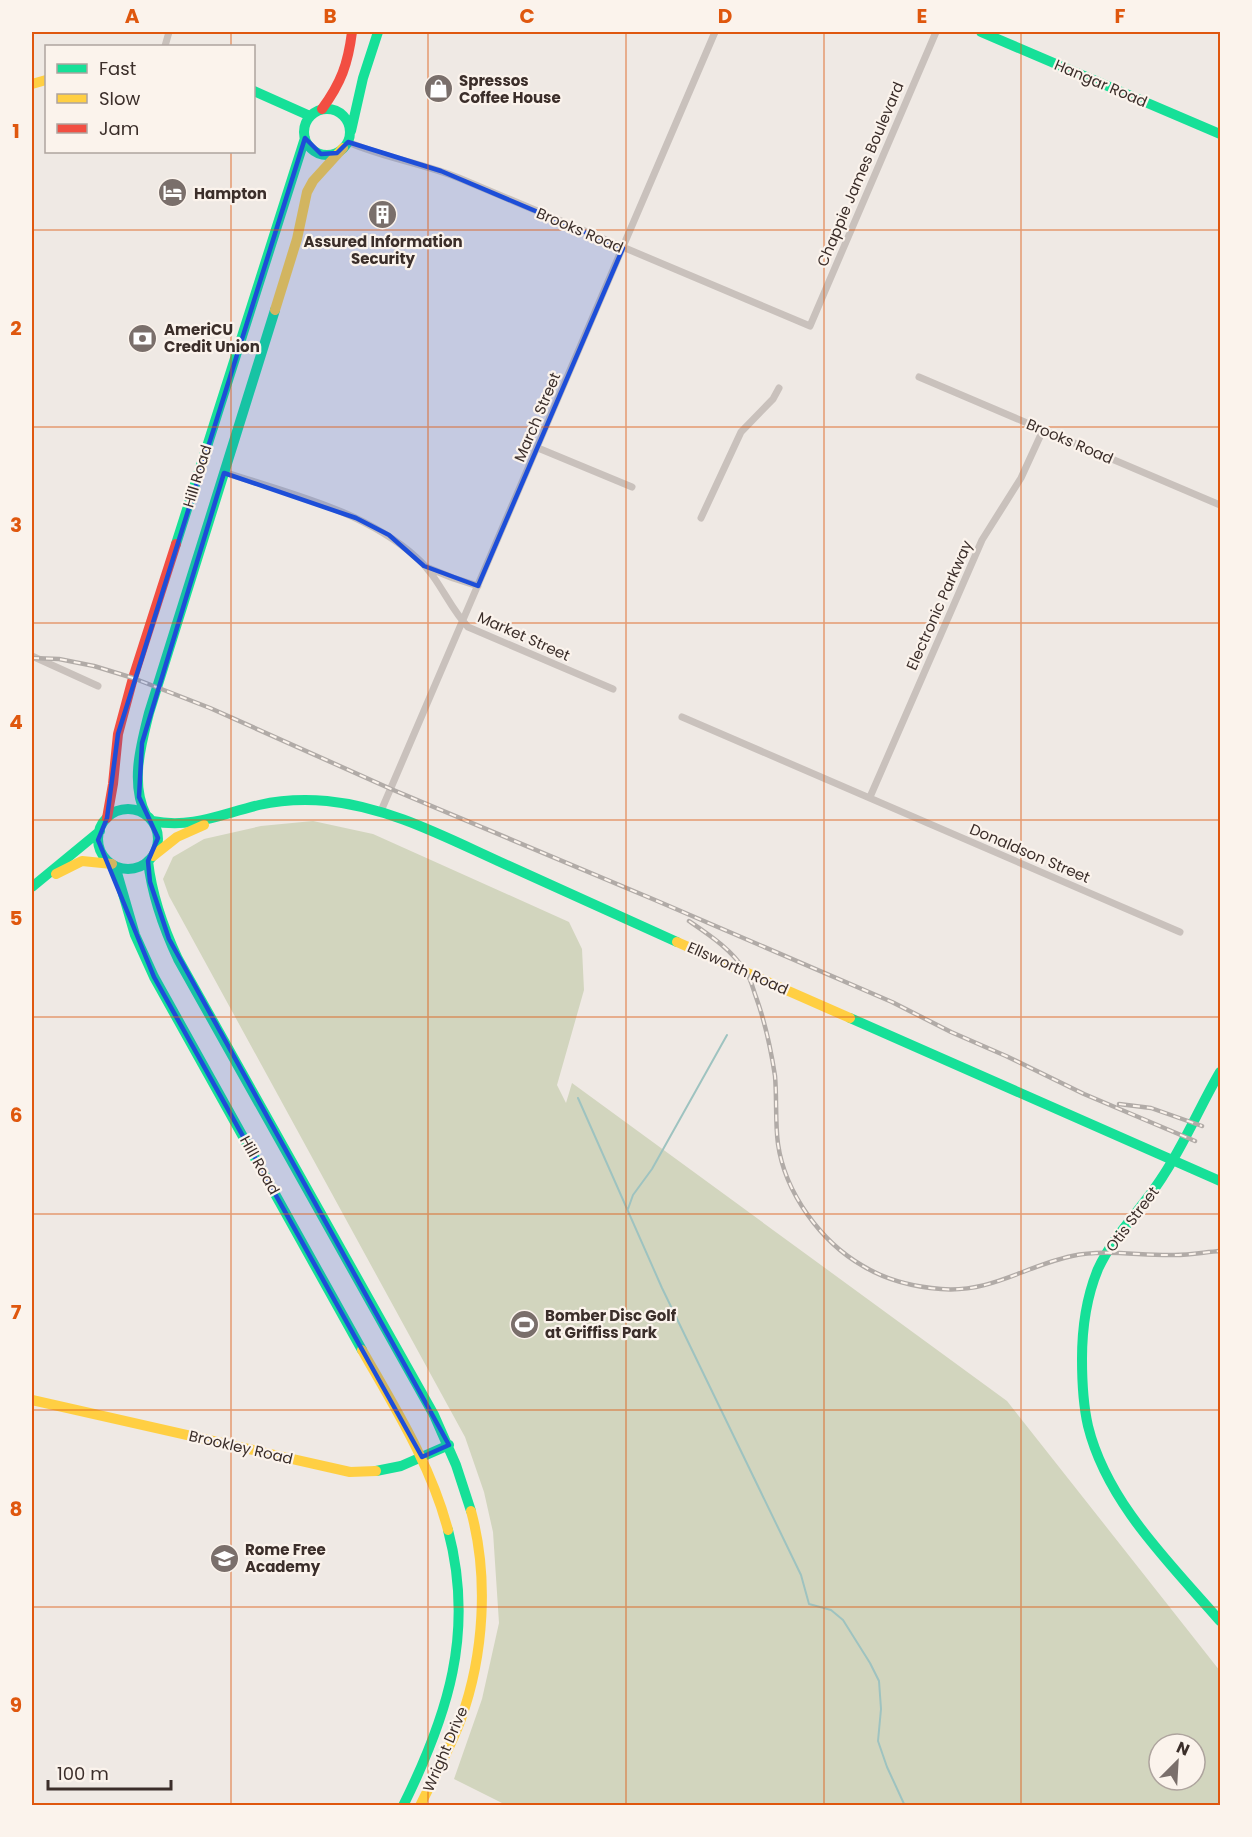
<svg xmlns="http://www.w3.org/2000/svg" width="1252" height="1837" font-family="Poppins,sans-serif">
<style>
.green{fill:#d2d5be;fill-rule:evenodd}
.lines{fill:none;stroke-linecap:round;stroke-linejoin:round}
.stream{stroke:#9ec3c0;stroke-width:2}
.street{stroke:#c9c1bc;stroke-width:7}
.fast{stroke:#16e098;stroke-width:10}
.slow{stroke:#ffcf43;stroke-width:10}
.jam{stroke:#f24e42;stroke-width:10}
.rail-casing{stroke:#b1aba7;stroke-width:4.5}
.rail{stroke:#fbf3ec;stroke-width:2;stroke-dasharray:7;stroke-linecap:butt}
.marked{fill:#1d4ed8;fill-opacity:0.2;stroke:#1d4ed8;stroke-width:4.5;stroke-linejoin:round}
.grid{fill:none;stroke:#df570e;stroke-width:1.5;stroke-opacity:0.55}
.labels{text-anchor:middle;dominant-baseline:central;stroke-width:4.5;stroke-linejoin:round;paint-order:stroke}
.poi-label{font-size:15px;font-weight:bold;fill:#3b2e2a;stroke:#fbf3ec;text-anchor:start}
.street-label{font-size:15px;fill:#3b2e2a;stroke:#fbf3ec}
.neatline{fill:none;stroke:#df570e;stroke-width:2}
.grid-label{font-size:20px;text-anchor:middle;font-weight:bold;fill:#df570e}
</style>
<rect width="100%" height="100%" fill="#efe9e4"/>
<path class="green" d="M313 821 373 834 569 922 582 949 584 990 557 1085 566 1103 572 1083 1007 1401 1220 1671V1805L508 1806 454 1779 482 1699 499 1623 493 1532 484 1492 465 1437 169 896 163 879 173 857 204 839 261 826ZM1159 1744H1195V1780H1159Z"/>
<g class="lines">
<path class="stream" d="M578 1098 662 1288 801 1575 809 1604 831 1610 843 1620 870 1663 879 1681 881 1709 878 1741 887 1767 905 1806
M628 1209 633 1195 652 1169 727 1035"/>
<path class="street" d="M165 46 169 32
M348 142C384 158 423 163 459 178L810 326 936 32
M919 377 1220 505
M538 448 632 487
M224 472C290 494 363 510 416 557 439 577 448 606 468 627L613 689
M701 518 741 432 773 399 779 388
M426 567 453 578 478 586
M32 656 98 686
M682 717 1180 932
M870 797 982 540 1021 478 1043 430
M381 811 715 32"/>
<path class="fast" d="M981 32 1220 134
M254 91 310 116
M304 132a23 23 0 1 1 46 0a23 23 0 1 1-46 0Z
M351 131 363 78 378 32
M176 544 305 138
M98 839a30 30 0 1 1 60 0a30 30 0 1 1-60 0Z
M146 815C130 783 141 745 149 713L275 310
M152 821C192 829 221 814 259 805 281 800 304 799 327 801 388 807 443 836 498 861 558 888 618 915 677 942
M148 861C152 896 163 927 178 959L434 1415 456 1465 471 1511
M115 866 135 935 154 977 362 1350
M32 887 100 831
M850 1018 1220 1181
M1220 1072C1200 1106 1185 1143 1163 1176 1143 1208 1114 1234 1098 1269 1086 1298 1082 1328 1082 1359 1082 1381 1083 1404 1088 1426 1107 1503 1170 1563 1220 1621
M376 1471 401 1466 449 1445
M403 1806C448 1715 475 1632 448 1530"/>
<path class="slow" d="M32 84 46 80
M275 310 297 239 307 192 313 181 343 148
M153 856 177 837 204 825
M56 874 82 861 112 864
M677 942 850 1018
M362 1350C395 1408 431 1465 448 1530
M32 1400 350 1472 376 1471
M420 1806C434 1777 450 1749 461 1719 484 1655 489 1577 471 1511"/>
<path class="jam" d="M322 109C341 83 348 64 352 32
M107 818 113 784 118 734 133 678 176 544"/>
<defs>
<path id="rail" d="M32 658 59 659 94 666 133 678 210 708 391 789 655 900 892 1002 951 1032 1006 1056 1084 1094 1195 1141
M689 921C711 936 732 950 746 972 751 979 753 989 756 997 765 1022 771 1050 775 1076 777 1099 775 1122 778 1144 785 1193 821 1242 863 1266 886 1280 915 1287 941 1289 991 1293 1025 1266 1072 1256 1106 1249 1141 1256 1175 1255 1190 1255 1206 1252 1220 1251
M1119 1104 1151 1108 1202 1126"/>
</defs>
<use href="#rail" class="rail-casing"/>
<use href="#rail" class="rail"/>
</g>
<path class="marked" d="M305 138 321 154 337 153 348 142 441 171 623 248 478 586 424 566 389 535 356 518 224 473 142 743 139 797 158 838 148 861 150 882 169 939 449 1445 422 1457 154 977 98 840 107 818 118 734Z"/>
<path class="grid" d="M231 32V46M428 32V1806M626 32V1806M824 32V1806M1021 32V1806M231 152V1806M32 230H1220M32 427H1220M32 623H1220M32 820H1220M32 1017H1220M32 1214H1220M32 1410H1220M32 1607H1220"/>
<defs>
<symbol id="shop-disc" viewBox="-11 -11 22 22"><circle r="9.5" fill="#7a6f6b" stroke="#fbf3ec"/><path d="M-5-2.5h2.3a2.7 3.5 0 0 1 5.4 0H5L5.5 6h-11ZM-1.5-2.5h3a1.5 2.3 0 0 0-3 0Z" fill="#fff"/></symbol>
<symbol id="hotel-disc" viewBox="-11 -11 22 22"><circle r="9.5" fill="#7a6f6b" stroke="#fbf3ec"/><path d="M-6-4.5h1.5V1H6V5H4.5V3h-9V5H-6ZM-4 0a1.8 1.8 0 1 1 3.6 0ZM.5 0V-2.5h3Q6-2.5 6 0Z" fill="#fff"/></symbol>
<symbol id="building-disc" viewBox="-11 -11 22 22"><circle r="9.5" fill="#7a6f6b" stroke="#fbf3ec"/><path d="M-4-6H4V6H1V3H-1V6H-4ZM-2.5-4.3h1.7v1.8h-1.7ZM.8-4.3h1.7v1.8H.8ZM-2.5-1h1.7V.8h-1.7ZM.8-1h1.7V.8H.8Z" fill="#fff"/></symbol>
<symbol id="bank-disc" viewBox="-11 -11 22 22"><circle r="9.5" fill="#7a6f6b" stroke="#fbf3ec"/><path d="M-6-4H6V4H-6ZM0-2.3a2.3 2.3 0 1 0 0 4.6a2.3 2.3 0 1 0 0-4.6Z" fill="#fff"/></symbol>
<symbol id="stadium-disc" viewBox="-11 -11 22 22"><circle r="9.5" fill="#7a6f6b" stroke="#fbf3ec"/><path d="M0-5a6.5 5 0 1 0 0 10a6.5 5 0 1 0 0-10ZM-3.5-1.8h7v3.6h-7Z" fill="#fff"/></symbol>
<symbol id="school-disc" viewBox="-11 -11 22 22"><circle r="9.5" fill="#7a6f6b" stroke="#fbf3ec"/><path d="M0-5L7-2L0 1L-7-2ZM-4 1L0 2.5L4 1V4Q0 6-4 4Z" fill="#fff"/></symbol>
</defs>
<g fill-rule="evenodd">
<use href="#shop-disc" x="422" y="72" width="33" height="33"/>
<use href="#hotel-disc" x="156" y="176" width="33" height="33"/>
<use href="#building-disc" x="366" y="198" width="33" height="33"/>
<use href="#bank-disc" x="126" y="322" width="33" height="33"/>
<use href="#stadium-disc" x="508" y="1308" width="33" height="33"/>
<use href="#school-disc" x="208" y="1542" width="33" height="33"/>
</g>
<g class="labels">
<g class="poi-label">
<text x="459" y="80">Spressos<tspan x="459" dy="17">Coffee House</tspan></text>
<text x="194" y="193">Hampton</text>
<text x="383" y="241" text-anchor="middle">Assured Information<tspan x="383" dy="17">Security</tspan></text>
<text x="164" y="329">AmeriCU<tspan x="164" dy="17">Credit Union</tspan></text>
<text x="545" y="1315">Bomber Disc Golf<tspan x="545" dy="17">at Griffiss Park</tspan></text>
<text x="245" y="1549">Rome Free<tspan x="245" dy="17">Academy</tspan></text>
</g>
<g class="street-label">
<text transform="translate(1101 83) rotate(23)">Hangar Road</text>
<text transform="translate(860 174) rotate(-67)">Chappie James Boulevard</text>
<text transform="translate(580 230) rotate(23)">Brooks Road</text>
<text transform="translate(537 417) rotate(-67)">March Street</text>
<text transform="translate(1070 441) rotate(23)">Brooks Road</text>
<text transform="translate(197 476) rotate(-73)">Hill Road</text>
<text transform="translate(939 605) rotate(-66)">Electronic Parkway</text>
<text transform="translate(524 636) rotate(24)">Market Street</text>
<text transform="translate(1030 853) rotate(23)">Donaldson Street</text>
<text transform="translate(738 968) rotate(24)">Ellsworth Road</text>
<text transform="translate(260 1165) rotate(61)">Hill Road</text>
<text transform="translate(1132 1219) rotate(-53)">Otis Street</text>
<text transform="translate(241 1447) rotate(13)">Brookley Road</text>
<text transform="translate(445 1749) rotate(-67)">Wright Drive</text>
</g>
</g>
<rect width="1252" height="1837" fill="none" stroke="#fbf3ec" stroke-width="66"/>
<rect x="45" y="45" width="210" height="108" fill="#fbf3ec" stroke="#aea49e" stroke-width="1.5"/>
<rect x="57" y="64" width="30" height="9" fill="#16e098" stroke="#aea49e" stroke-width="1.5"/>
<text x="99" y="75" font-size="18" fill="#3b2e2a">Fast</text>
<rect x="57" y="94" width="30" height="9" fill="#ffcf43" stroke="#aea49e" stroke-width="1.5"/>
<text x="99" y="105" font-size="18" fill="#3b2e2a">Slow</text>
<rect x="57" y="124" width="30" height="9" fill="#f24e42" stroke="#aea49e" stroke-width="1.5"/>
<text x="99" y="135" font-size="18" fill="#3b2e2a">Jam</text>
<g transform="translate(1177 1762) rotate(24)"><circle r="28" fill="#fbf3ec" stroke="#aea49e" stroke-width="1.5"/>
<path d="M0-4.5L10 22L0 15L-10 22Z" fill="#7a6f6b"/>
<text y="-9" font-size="16" font-weight="bold" text-anchor="middle" fill="#3b2e2a">N</text>
</g>
<path d="M48 1780v9h123v-9" fill="none" stroke="#3b2e2a" stroke-width="3"/>
<text x="57" y="1780" font-size="18" fill="#3b2e2a" stroke="#fbf3ec" stroke-width="4.5" paint-order="stroke">100 m</text>
<rect x="33" y="33" width="1186" height="1771" class="neatline"/>
<g class="grid-label">
<text x="132" y="23">A</text>
<text x="330" y="23">B</text>
<text x="527" y="23">C</text>
<text x="725" y="23">D</text>
<text x="922" y="23">E</text>
<text x="1120" y="23">F</text>
<text x="16" y="138">1</text>
<text x="16" y="335">2</text>
<text x="16" y="532">3</text>
<text x="16" y="729">4</text>
<text x="16" y="925">5</text>
<text x="16" y="1122">6</text>
<text x="16" y="1319">7</text>
<text x="16" y="1516">8</text>
<text x="16" y="1712">9</text>
</g>
</svg>
